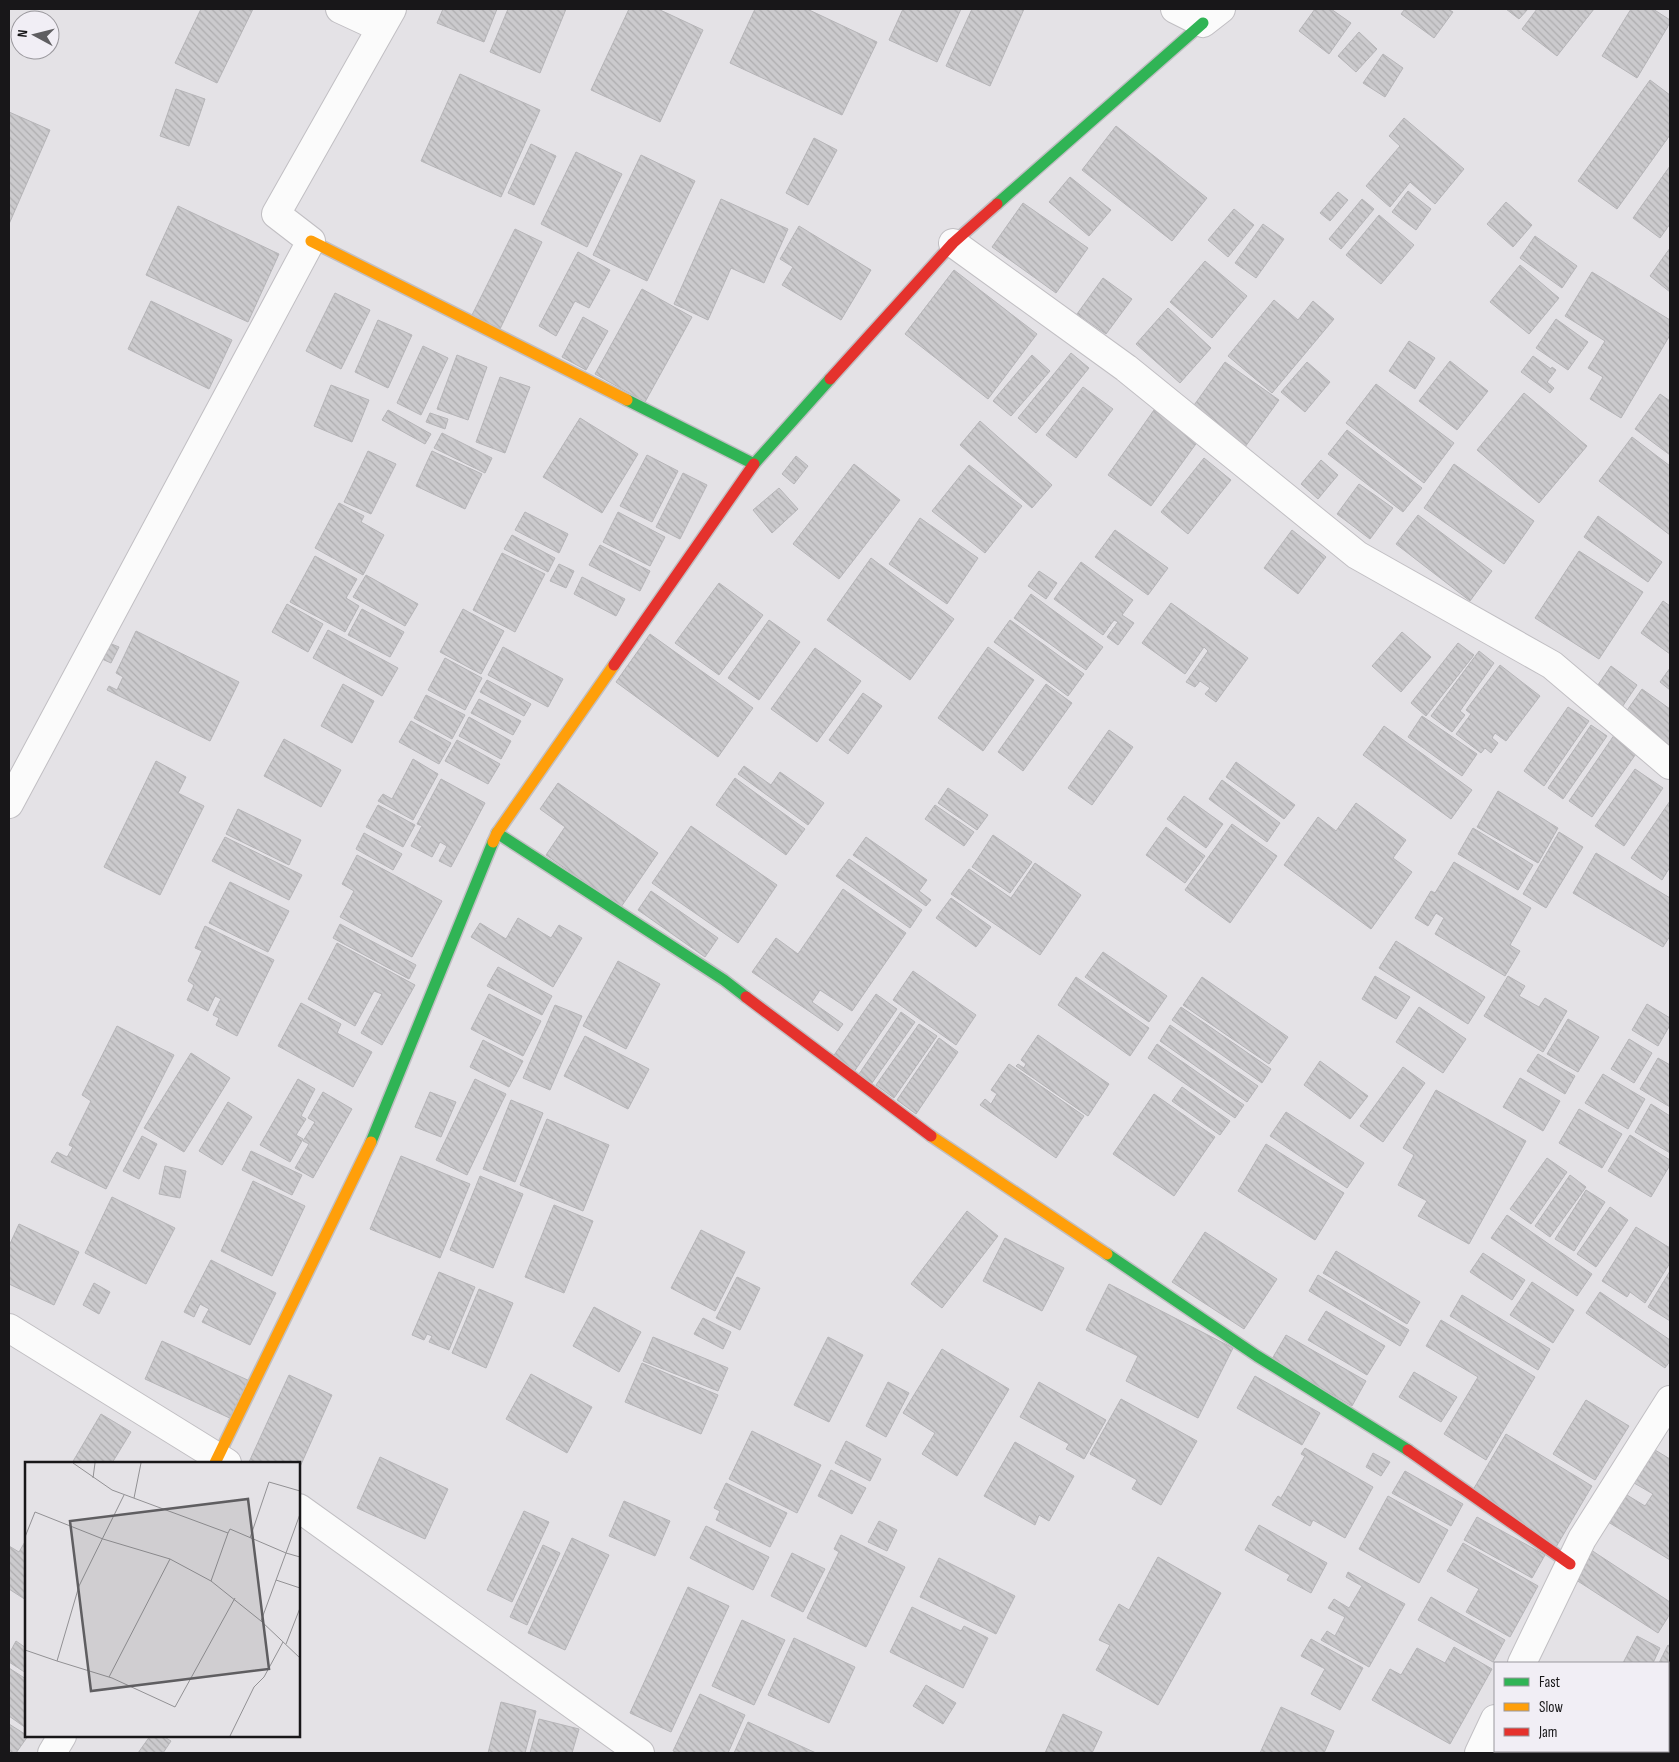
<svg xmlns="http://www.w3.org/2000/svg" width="1679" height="1762" font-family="'Sofia Sans Condensed',sans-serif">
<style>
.building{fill:url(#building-back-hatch);stroke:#b6b5b8}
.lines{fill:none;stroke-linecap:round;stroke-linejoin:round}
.street-casing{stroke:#c1bfc3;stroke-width:30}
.fast-casing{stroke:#c1bfc3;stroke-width:14}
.slow-casing{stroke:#c1bfc3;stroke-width:14}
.jam-casing{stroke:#c1bfc3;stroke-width:14}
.street{stroke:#fbfbfb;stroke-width:28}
.fast{stroke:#30b455;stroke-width:11}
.slow{stroke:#ff9f0a;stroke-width:11}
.jam{stroke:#e5322d;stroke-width:11}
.inset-road{fill:none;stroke:#929194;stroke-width:1}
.view{fill:#5f5e61;fill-opacity:0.15;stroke:#5f5e61;stroke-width:2.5}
.inset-edge{fill:none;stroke:#181719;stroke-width:2.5}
</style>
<defs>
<pattern id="building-back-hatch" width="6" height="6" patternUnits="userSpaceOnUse" patternTransform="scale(1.25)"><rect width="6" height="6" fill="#cbcacd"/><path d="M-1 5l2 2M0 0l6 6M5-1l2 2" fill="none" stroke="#aeadaf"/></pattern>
</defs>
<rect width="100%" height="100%" fill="#e4e2e6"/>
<path class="building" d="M201 9H253L217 83 175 63Z
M443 9H497L484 42 437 23Z
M508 9H566L540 73 490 52Z
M629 9H658L703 30 660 122 591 90Z
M755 9H807L877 42 842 115 730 63Z
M903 9H961L937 62 889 40Z
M972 9H1024L990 86 946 66Z
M1315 9H1331L1351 23 1329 54 1299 31Z
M1405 9H1448L1453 12 1434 38 1401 14Z
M1506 9H1528L1519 19Z
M1537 9H1594L1557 56 1522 29Z
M1631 9H1653L1670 20V23L1637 78 1602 56Z
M1359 32 1377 49 1356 72 1338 56Z
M1383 54 1403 68 1385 97 1363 83Z
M460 74 540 110 501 197 421 161Z
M1650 80 1670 95V135L1617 209 1578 181Z
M176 89 205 99 189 146 160 136Z
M9 112 50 130 9 224Z
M1404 118 1464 169 1435 204 1410 182 1390 207 1366 186 1400 146 1389 136Z
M1116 126 1207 198 1172 241 1082 170Z
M814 138 837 150 808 205 786 193Z
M531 144 556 156 534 205 508 193Z
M576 152 622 174 587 247 541 224Z
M641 155 695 181 647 281 593 255Z
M1670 166V224L1660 238 1633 218Z
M1070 177 1111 210 1089 236 1049 202Z
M1408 191 1431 209 1416 230 1392 212Z
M1338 192 1348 200 1330 221 1320 213Z
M721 199 788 229 764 283 731 268 708 320 674 304Z
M1362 199 1374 209 1341 249 1329 239Z
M1506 202 1532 225 1513 247 1487 224Z
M1023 203 1088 248 1056 293 992 247Z
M178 206 279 254 248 322 146 275Z
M1234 209 1254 225 1228 257 1208 240Z
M1379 215 1414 245 1381 284 1346 255Z
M1263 224 1284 239 1256 278 1235 263Z
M799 226 871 270 841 320 782 285 793 267 780 259Z
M515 229 542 242 500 329 472 315Z
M1535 236 1577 266 1562 288 1520 258Z
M1670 248V292L1650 276Z
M578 252 610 270 589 308 575 301 556 336 539 326Z
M1205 261 1247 296 1212 338 1170 302Z
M1520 265 1559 298 1529 334 1490 302Z
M954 270 1037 334 988 399 905 334Z
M1592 272 1670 320V335L1621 418 1590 399 1603 377 1588 368 1605 341 1565 316Z
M1103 278 1132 299 1106 334 1077 314Z
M642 289 692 317 645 402 595 374Z
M335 293 370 310 341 369 306 351Z
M1274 300 1298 320 1313 301 1334 319 1272 393 1228 356Z
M151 301 232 340 209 389 128 349Z
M1168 308 1211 348 1180 383 1136 344Z
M583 317 608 331 586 370 562 357Z
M1556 319 1588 342 1568 370 1536 348Z
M378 320 412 335 388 388 355 372Z
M1409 341 1435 358 1415 389 1389 371Z
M423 346 448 358 421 415 397 403Z
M1071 353 1089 368 1036 433 1018 418Z
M457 355 487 367 468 420 437 409Z
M1032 355 1050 371 1011 416 993 401Z
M1533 356 1551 369 1552 367 1556 370 1547 382 1554 388 1550 393 1521 372Z
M1450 361 1488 391 1457 430 1419 401Z
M1225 362 1279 400 1245 447 1192 408Z
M1307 362 1330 382 1305 412 1281 392Z
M500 377 530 387 505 453 476 442Z
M1376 384 1454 443 1424 483 1346 423Z
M331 385 369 400 352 442 314 426Z
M1083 387 1113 409 1076 458 1046 435Z
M1524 393 1587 446 1539 503 1477 450Z
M1660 394 1670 401V455L1635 429Z
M388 410 431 434 425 444 382 420Z
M1154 410 1198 441 1151 506 1108 475Z
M430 413 448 419 445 429 426 422Z
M580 418 638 454 602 513 543 477Z
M980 421 1052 485 1032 508 960 445Z
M1347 430 1422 488 1403 512 1328 454Z
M442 433 492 458 485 473 434 448Z
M1632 437 1670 466V535L1599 481Z
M368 451 396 464 371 514 344 502Z
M432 451 482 474 465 509 416 486Z
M647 455 678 471 652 522 620 506Z
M796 456 808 466 794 484 782 474Z
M1204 458 1231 480 1188 534 1161 512Z
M1321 460 1338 475 1318 499 1301 484Z
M854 464 900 500 839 579 793 544Z
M1454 464 1534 521 1504 564 1424 508Z
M969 465 1022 506 985 553 932 511Z
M683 473 707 485 680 539 656 527Z
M1359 484 1393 508 1370 539 1337 514Z
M779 488 798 509 772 533 753 510Z
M339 503 364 516 361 522 384 535 363 575 315 548Z
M525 512 568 534 559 553 515 530Z
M618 512 665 537 650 566 603 542Z
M1418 515 1492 571 1470 601 1396 544Z
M1598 516 1662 562 1648 582 1584 537Z
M920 518 978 558 947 604 889 564Z
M1115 530 1168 568 1148 595 1095 557Z
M1292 530 1326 557 1298 594 1264 568Z
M512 535 555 558 548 572 504 549Z
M600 545 650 571 640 591 589 565Z
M1579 551 1643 592 1599 659 1535 618Z
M502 553 545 574 515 632 473 610Z
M315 556 357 579 346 598 359 606 345 632 290 602Z
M871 558 954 619 910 680 827 620Z
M1081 562 1133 600 1122 615 1134 623 1118 645 1107 637 1118 622 1114 620 1103 635 1054 599Z
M559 564 574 571 566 588 550 581Z
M1039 571 1057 583 1046 599 1028 586Z
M366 575 418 604 405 626 353 597Z
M582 577 625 599 616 616 574 594Z
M719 583 763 615 719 675 675 643Z
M1031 594 1103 647 1086 670 1014 618Z
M1663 601 1670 606V654L1641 633Z
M1171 603 1248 658 1216 702 1205 694 1210 688 1200 681 1195 687 1186 682 1208 651 1204 647 1185 674 1142 643Z
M287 604 323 624 308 652 272 632Z
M362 609 404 632 390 657 348 635Z
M463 609 504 631 481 674 440 652Z
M769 620 800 642 759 700 728 678Z
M1010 620 1084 674 1068 696 994 642Z
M328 630 398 668 382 696 313 658Z
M136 631 239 682 210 741 107 690 109 686 117 690 123 677 116 673Z
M1402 632 1431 657 1401 692 1372 666Z
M650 634 753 708 718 757 616 682Z
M109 643 119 647 111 663 102 659Z
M1458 643 1474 655 1426 716 1411 703Z
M503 647 563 679 548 707 488 675Z
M988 647 1034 680 983 751 938 718Z
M815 648 861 681 817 742 771 709Z
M1479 651 1494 663 1460 711 1465 715 1452 732 1431 716Z
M445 658 482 678 465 710 428 690Z
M1500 665 1540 696 1506 741 1495 733 1492 738 1498 743 1491 753 1485 748 1481 753 1456 734 1471 714 1466 710Z
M1611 666 1637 685 1618 713 1591 695Z
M1670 668V690L1660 682Z
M487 680 531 704 524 716 480 692Z
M343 684 374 701 352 743 321 726Z
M1046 684 1072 703 1023 771 998 752Z
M1642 689 1670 709V751L1621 719Z
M863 693 882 706 848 754 829 740Z
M426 695 465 715 452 739 414 718Z
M479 699 521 721 513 735 471 713Z
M1568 707 1589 721 1544 786 1524 771Z
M1422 716 1477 754 1462 776 1408 737Z
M469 717 511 741 501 759 459 736Z
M411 721 451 743 439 764 399 742Z
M1591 725 1607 736 1563 799 1548 788Z
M1384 726 1472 790 1451 819 1363 755Z
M1109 730 1133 747 1092 805 1068 788Z
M1617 731 1640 748 1592 817 1569 801Z
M284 739 341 770 321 807 264 776Z
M457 740 500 764 488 784 445 761Z
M413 759 438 774 413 820 378 801 383 794 392 799Z
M156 761 186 777 178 793 204 806 160 895 104 867Z
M1236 762 1295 805 1284 819 1226 777Z
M744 766 771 785 780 772 824 803 808 825 738 774Z
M1635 769 1663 788 1624 846 1595 826Z
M735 778 805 829 786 855 716 805Z
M441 779 485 803 451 867 439 861 447 846 440 842 432 857 411 846 422 826 417 824Z
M1222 780 1280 823 1267 842 1209 799Z
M558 783 658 853 621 907 546 855 565 827 540 809Z
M948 788 988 815 977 830 938 803Z
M1498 791 1558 828 1538 863 1477 827Z
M1184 796 1223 824 1206 848 1167 819Z
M1670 801V867L1662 880 1631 858Z
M1356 803 1406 840 1393 858 1412 872 1371 929 1284 865 1318 817 1336 831Z
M378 805 415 825 403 847 366 827Z
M935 805 974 832 964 846 925 819Z
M238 809 301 840 289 865 226 834Z
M1232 824 1277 856 1230 923 1185 890Z
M691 826 777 885 738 943 652 883Z
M1166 827 1205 856 1185 883 1146 855Z
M1473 828 1533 865 1518 890 1458 854Z
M1559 832 1583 847 1546 908 1523 894Z
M364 833 402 854 393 870 356 849Z
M993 835 1032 862 1010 893 972 867Z
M225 837 302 875 289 900 212 861Z
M866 837 927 880 919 891 931 900 926 906 853 855Z
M1596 853 1670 898V936L1663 947 1573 893Z
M357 855 442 901 412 957 340 917 354 891 342 884Z
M849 859 922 910 910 928 836 876Z
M1454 862 1531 908 1510 945 1520 951 1505 976 1435 934 1444 918 1436 913 1428 926 1415 918 1431 891 1435 893Z
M1035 863 1081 895 1040 955 951 894 969 869 1011 898Z
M230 882 289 911 268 952 209 923Z
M843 889 906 933 852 1011 820 990 812 1002 843 1024 838 1031 752 972 776 938 798 954Z
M651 891 718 938 705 957 638 910Z
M951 898 991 927 976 947 936 918Z
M518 918 551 938 559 925 582 938 553 987 471 937 480 923 506 939Z
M340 924 416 965 409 979 333 938Z
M205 926 274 960 237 1036 216 1025 219 1018 213 1015 221 999 215 996 208 1011 187 1000 194 985 188 981 202 951 195 948Z
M1396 941 1485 997 1468 1024 1379 968Z
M337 943 415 985 382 1045 361 1033 382 994 374 991 355 1026 308 999Z
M1103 952 1167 996 1149 1022 1085 977Z
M618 961 660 984 626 1049 583 1026Z
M498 967 552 996 542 1015 487 986Z
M913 971 976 1015 956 1045 893 1000Z
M1375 976 1410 997 1396 1019 1362 999Z
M1508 976 1525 986 1519 996 1539 1007 1545 998 1567 1011 1543 1052 1484 1016Z
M1076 977 1149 1028 1130 1056 1058 1005Z
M1202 977 1288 1037 1269 1064 1183 1005Z
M489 994 541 1021 523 1056 471 1029Z
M876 994 897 1009 849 1079 828 1064Z
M301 1003 341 1024 337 1033 372 1052 353 1087 278 1046Z
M1647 1004 1670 1018V1025L1658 1046 1632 1030Z
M555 1005 582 1016 550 1090 523 1078Z
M1181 1007 1271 1069 1262 1083 1172 1020Z
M1419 1007 1466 1039 1443 1073 1396 1042Z
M901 1012 915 1022 872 1083 859 1074Z
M1568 1019 1599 1037 1578 1072 1547 1054Z
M919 1024 937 1036 894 1098 876 1085Z
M1170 1025 1258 1086 1247 1102 1160 1041Z
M117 1026 174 1055 106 1189 51 1162 57 1152 67 1157 73 1147 69 1145 91 1101 82 1095Z
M1038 1035 1109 1084 1088 1116 1016 1066 1018 1064 1024 1068 1026 1064 1021 1060Z
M585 1036 649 1069 628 1109 564 1076Z
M939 1038 958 1052 916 1114 897 1100Z
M1629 1039 1652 1053 1634 1083 1611 1069Z
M483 1040 523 1061 509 1087 470 1067Z
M1157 1044 1244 1105 1235 1118 1148 1058Z
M191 1053 230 1078 184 1152 144 1128Z
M1538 1054 1575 1076 1565 1094 1527 1071Z
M1658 1058 1670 1065V1107L1640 1089Z
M1320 1061 1368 1096 1350 1119 1304 1085Z
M1009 1064 1084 1116 1056 1158 980 1105 985 1099 991 1104 997 1094 991 1090Z
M1403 1067 1425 1083 1383 1142 1360 1126Z
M1603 1074 1645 1099 1628 1129 1585 1103Z
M1520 1078 1560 1101 1543 1131 1503 1107Z
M298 1079 315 1089 301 1116 306 1119 296 1135 303 1139 290 1162 260 1145Z
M475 1079 506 1094 467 1175 436 1160Z
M1182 1087 1230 1121 1220 1135 1172 1101Z
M1436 1090 1526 1141 1469 1244 1418 1216 1427 1201 1398 1185 1414 1155 1403 1148Z
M323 1092 352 1109 313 1178 295 1168 309 1144 303 1141 315 1122 308 1118Z
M430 1092 456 1102 441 1137 415 1127Z
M1154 1094 1215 1137 1174 1196 1113 1154Z
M511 1100 543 1113 515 1182 483 1169Z
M228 1102 252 1117 222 1165 199 1151Z
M1651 1104 1670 1116V1153L1635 1132Z
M1579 1109 1622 1134 1602 1168 1559 1143Z
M1286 1112 1364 1163 1347 1188 1270 1136Z
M547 1119 609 1145 583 1211 520 1185Z
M1630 1135 1670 1160V1165L1651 1197 1608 1171Z
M142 1136 157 1144 139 1179 123 1171Z
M1266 1144 1344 1193 1315 1240 1238 1191Z
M251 1151 302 1175 292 1195 242 1170Z
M401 1156 470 1184 440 1258 370 1229Z
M1547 1158 1567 1172 1531 1224 1510 1209Z
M165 1166 186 1171 180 1198 159 1194Z
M1570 1175 1586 1187 1550 1237 1535 1226Z
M480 1176 523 1194 493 1268 450 1250Z
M253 1181 305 1206 272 1276 221 1251Z
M1586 1190 1605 1202 1574 1251 1555 1239Z
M112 1197 175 1228 146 1284 85 1253Z
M554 1205 593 1221 564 1293 525 1277Z
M1610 1207 1628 1220 1596 1267 1577 1254Z
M967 1211 998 1236 942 1308 911 1284Z
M1507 1215 1592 1274 1577 1296 1491 1238Z
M19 1224 79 1252 54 1305 9 1284V1246Z
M1636 1227 1670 1248V1263L1645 1303 1630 1292 1627 1297 1602 1281Z
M701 1230 745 1252 715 1311 671 1288Z
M1205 1232 1277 1279 1244 1329 1172 1282Z
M1005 1238 1064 1268 1042 1311 983 1281Z
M1336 1251 1420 1302 1407 1324 1323 1273Z
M1483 1253 1525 1280 1512 1300 1470 1272Z
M211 1260 276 1293 250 1345 202 1322 209 1309 200 1304 194 1317 184 1312Z
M1670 1271V1321L1648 1307Z
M439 1272 475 1287 449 1350 429 1342 432 1336 427 1334 424 1340 412 1335Z
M1318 1275 1409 1330 1400 1346 1309 1291Z
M737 1277 760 1288 740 1330 716 1318Z
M1532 1282 1574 1310 1553 1343 1510 1315Z
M94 1283 110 1292 99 1314 83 1305Z
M1109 1284 1233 1348 1198 1418 1126 1381 1138 1356 1086 1330Z
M479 1289 513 1303 486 1368 452 1353Z
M1600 1292 1670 1340V1361L1665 1368 1586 1313Z
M1462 1295 1550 1349 1538 1370 1450 1316Z
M594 1307 641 1332 619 1372 573 1346Z
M1326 1311 1385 1346 1367 1375 1308 1340Z
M703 1318 731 1332 723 1349 694 1334Z
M1441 1320 1535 1377 1486 1460 1444 1434 1478 1377 1426 1346Z
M1286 1335 1366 1381 1352 1406 1272 1359Z
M653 1337 728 1368 718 1391 643 1361Z
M828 1337 863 1355 829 1422 794 1405Z
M162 1341 252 1382 234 1420 145 1379Z
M942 1349 1009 1389 957 1476 922 1454 935 1433 903 1413Z
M642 1363 718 1395 701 1434 625 1402Z
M1414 1372 1457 1397 1441 1422 1399 1397Z
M531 1374 592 1407 567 1453 506 1419Z
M289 1375 332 1395 299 1469V1463H253L249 1462Z
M1255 1376 1320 1413 1302 1445 1237 1408Z
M888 1382 909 1393 886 1437 866 1426Z
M1039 1382 1106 1420 1084 1459 1066 1449 1069 1444 1020 1417Z
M1121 1399 1197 1441 1161 1505 1132 1489 1137 1480 1090 1454Z
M1586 1400 1629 1426 1595 1480 1553 1454Z
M101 1414 131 1432 112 1463H72Z
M752 1431 821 1465 797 1513 729 1479Z
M1506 1434 1592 1486 1556 1547 1470 1495Z
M846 1441 881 1459 870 1481 835 1463Z
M1015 1442 1074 1476 1049 1521 1039 1515 1035 1525 984 1496Z
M1650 1447 1670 1459V1560L1605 1520 1622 1492 1645 1506 1653 1494 1629 1480Z
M1305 1448 1373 1487 1345 1538 1313 1520 1310 1526 1272 1505 1278 1496 1281 1498 1305 1456 1301 1454Z
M1373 1453 1390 1462 1381 1476 1366 1467Z
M380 1457 448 1489 425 1539 357 1508Z
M831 1470 866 1488 852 1514 818 1496Z
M1405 1471 1463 1504 1451 1526 1392 1493Z
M726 1483 787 1513 770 1547 716 1520 720 1511 714 1508Z
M1388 1496 1448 1530 1419 1583 1359 1549Z
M624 1501 670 1521 655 1556 609 1536Z
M524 1511 549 1522 512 1602 487 1590Z
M1477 1517 1545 1555 1532 1578 1464 1540Z
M879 1521 897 1530 887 1551 868 1542Z
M1259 1525 1327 1563 1311 1593 1287 1580 1290 1575 1245 1550Z
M706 1526 769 1557 753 1590 690 1558Z
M841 1535 905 1567 866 1647 807 1618 839 1552 834 1549Z
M572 1538 609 1555 565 1650 528 1633Z
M26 1540V1600L9 1589V1546L19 1552Z
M1463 1543 1538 1586 1510 1637 1466 1612 1479 1589 1447 1571Z
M543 1545 560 1553 527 1625 510 1617Z
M1588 1548 1670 1602V1614L1658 1633 1570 1576Z
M792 1553 825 1569 803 1612 771 1596Z
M1158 1557 1221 1593 1158 1705 1096 1670 1110 1645 1099 1640 1119 1604 1129 1610Z
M939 1558 1015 1596 996 1634 920 1597Z
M1348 1572 1405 1604 1369 1667 1321 1640 1327 1631 1335 1636 1345 1617 1328 1608 1334 1599 1349 1608 1362 1586 1346 1577Z
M688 1587 729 1606 671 1732 630 1713Z
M1431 1597 1505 1640 1493 1662 1418 1620Z
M912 1607 961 1631 964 1626 988 1638 963 1688 890 1652Z
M742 1620 785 1640 754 1705 712 1686Z
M1637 1636 1660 1648 1653 1663H1623Z
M794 1638 855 1667 829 1723 768 1695Z
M1311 1639 1363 1668 1340 1710 1311 1694 1325 1669 1301 1656Z
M16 1641 26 1648V1673L9 1662V1654Z
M1668 1645 1670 1646V1753H1617L1618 1751H1668V1663H1659Z
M1454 1647 1492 1669 1450 1744 1372 1700 1390 1669 1401 1675 1417 1648 1445 1663Z
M9 1668 26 1679V1728L9 1716Z
M926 1685 956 1703 943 1724 913 1706Z
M700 1694 745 1715 728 1753H679L673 1751Z
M501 1702 536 1711 525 1753H488Z
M1281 1707 1334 1731 1324 1753H1260Z
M1063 1714 1102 1732 1092 1753H1045Z
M539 1719 579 1729 572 1753H530Z
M748 1722 816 1753H734Z
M9 1724 28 1736 16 1753H9Z
M150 1736H163L171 1741 163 1753H138Z"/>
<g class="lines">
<defs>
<path id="street" d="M340 9 381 28
M1175 9 1203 23 1221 9
M953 243 1126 368 1357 555 1552 665 1670 765
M9 804 311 241 276 214 392 9
M9 1328 227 1463
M299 1508 640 1753
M1522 1663 1582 1539 1670 1400
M52 1753 62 1736
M1479 1753 1495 1719"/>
<path id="fast" d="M997 204 1203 23
M627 400 754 464 830 379
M497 833 724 980 746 997
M371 1142 493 842
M1107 1254 1257 1356 1408 1450"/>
<path id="slow" d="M311 241 627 400
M493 842 497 833 614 665
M931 1136 1107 1254
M215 1463 371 1142"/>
<path id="jam" d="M830 379 953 243 997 204
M614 665 754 464
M746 997 931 1136
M1408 1450 1570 1564"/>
</defs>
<use href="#street" class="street-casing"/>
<use href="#fast" class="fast-casing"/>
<use href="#slow" class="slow-casing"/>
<use href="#jam" class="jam-casing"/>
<use href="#street" class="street"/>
<use href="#fast" class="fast"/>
<use href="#slow" class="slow"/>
<use href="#jam" class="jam"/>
</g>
<g transform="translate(25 1462)">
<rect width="275" height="275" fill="#e4e2e6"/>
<path class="inset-road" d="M48 1 87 28 203 71 205 67 261 91 236 159 275 196M68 16 70 1M109 36 116 1M275 52 261 91 275 95M203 71 186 119 236 159M0 75 10 50 78 77 145 97 186 119M225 76 244 20 275 29M251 118 275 126M261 182 275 146M0 188 32 199 54 124 99 33M32 199 87 216 150 245 210 136M84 215 145 97M205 274 229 225 239 215 258 180"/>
<path class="view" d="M223 37 244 207 66 229 45 59Z"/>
<rect width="275" height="275" class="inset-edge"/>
</g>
<rect width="1679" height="1762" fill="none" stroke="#181719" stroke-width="20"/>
<rect x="1494" y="1662" width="175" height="90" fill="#f1eef5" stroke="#9a989d"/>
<rect x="1504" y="1678" width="25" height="8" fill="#30b455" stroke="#9a989d"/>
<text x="1539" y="1687" font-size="15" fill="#181719">Fast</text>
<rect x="1504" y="1703" width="25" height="8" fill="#ff9f0a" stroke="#9a989d"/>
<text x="1539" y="1712" font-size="15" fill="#181719">Slow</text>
<rect x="1504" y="1728" width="25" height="8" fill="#e5322d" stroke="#9a989d"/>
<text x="1539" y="1737" font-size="15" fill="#181719">Jam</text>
<g transform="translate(35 35) rotate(277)"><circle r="24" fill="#f1eef5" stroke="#9a989d"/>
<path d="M0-4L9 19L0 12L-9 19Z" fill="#5f5e61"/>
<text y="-8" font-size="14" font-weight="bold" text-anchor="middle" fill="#181719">N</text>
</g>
</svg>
